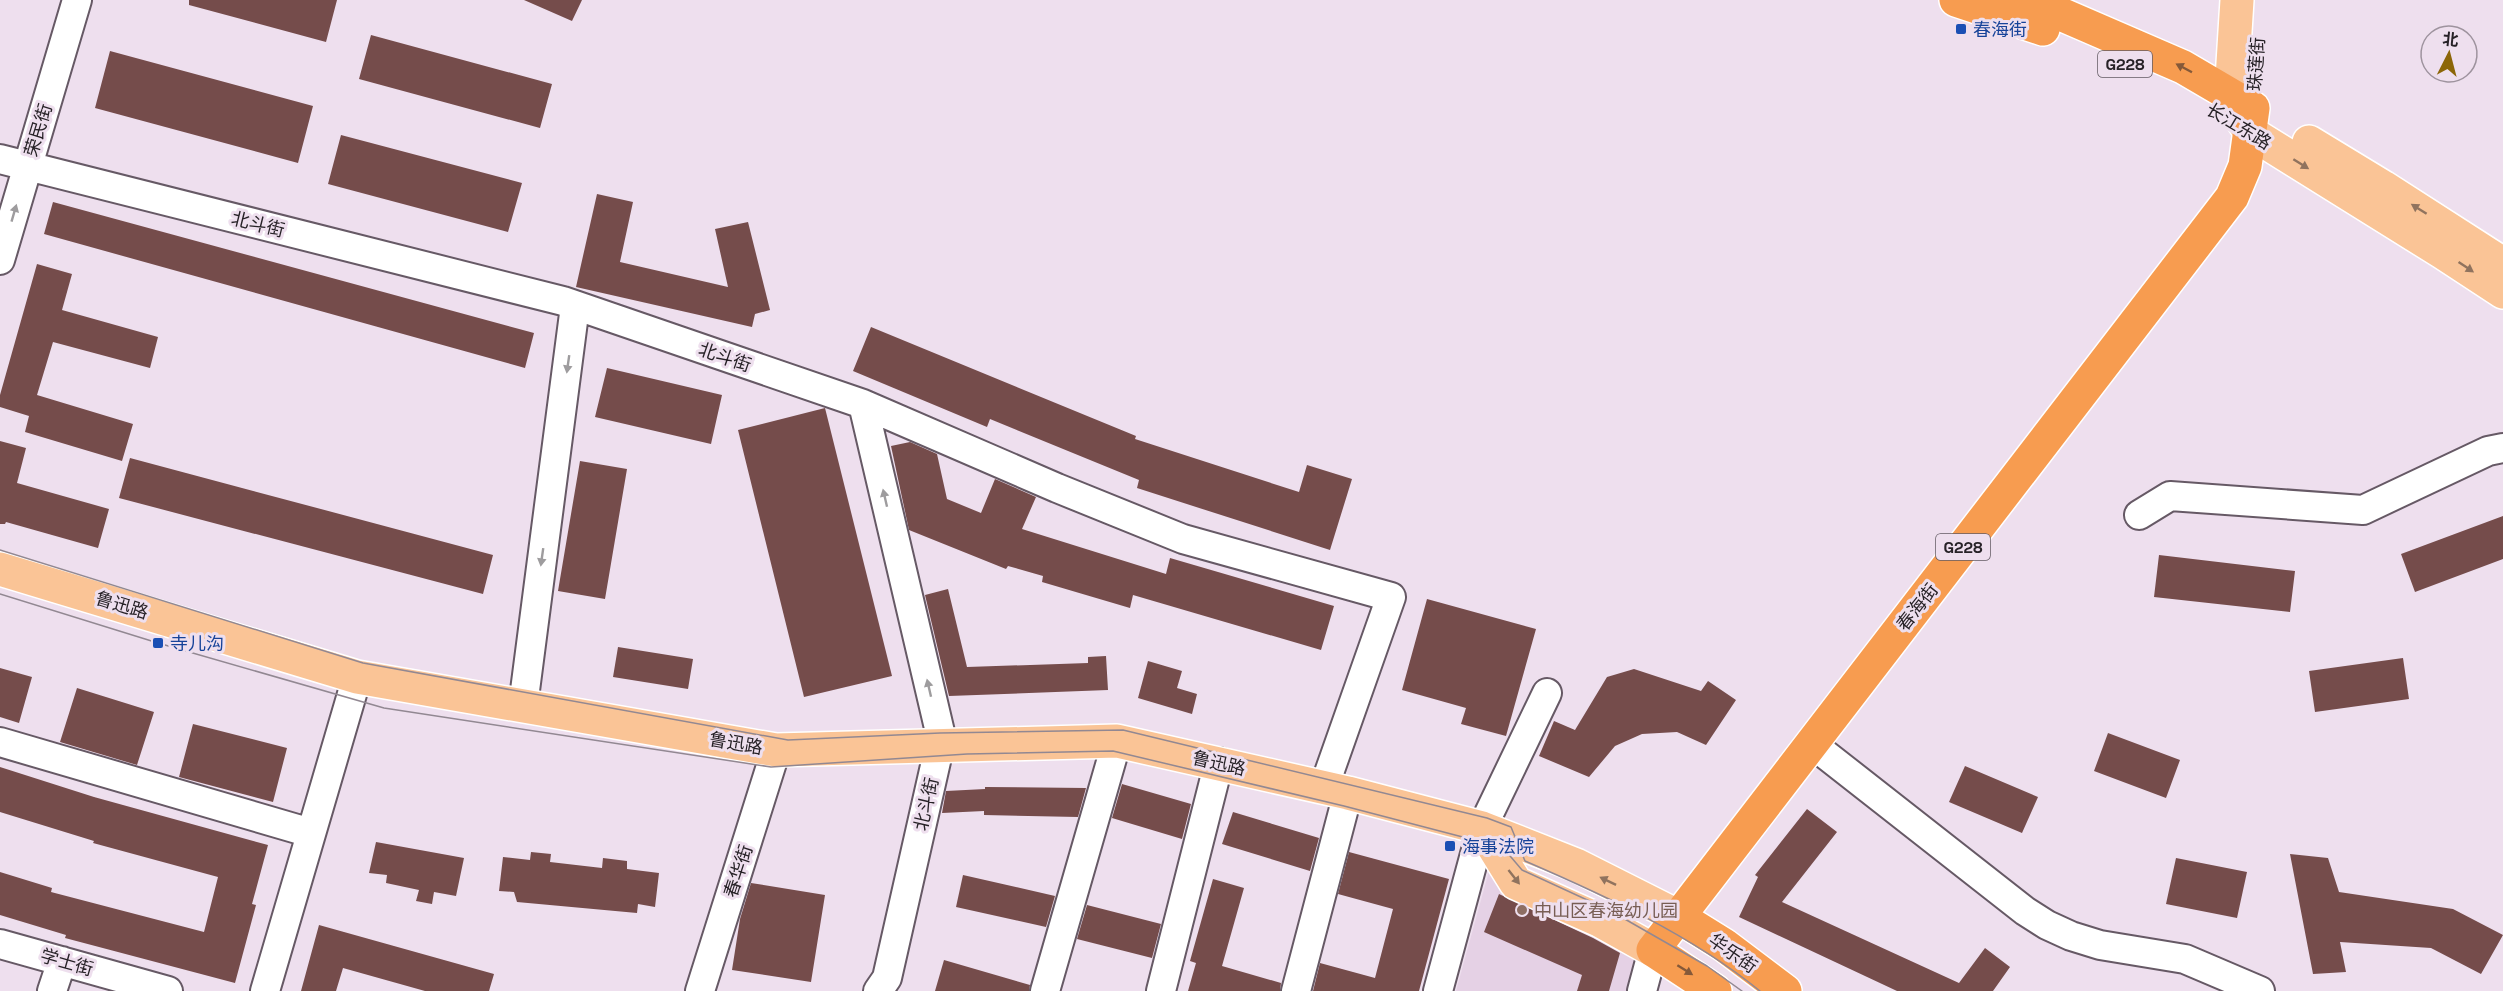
<svg xmlns="http://www.w3.org/2000/svg" width="2503" height="991" font-family="'Space Grotesk','Noto Sans SC',sans-serif">
<style>
.built{fill:#e5d1e5}
.building{fill:#754c4b}
.lines{fill:none;stroke-linecap:round;stroke-linejoin:round}
.minor-casing{stroke:#665965;stroke-width:32}
.major-casing{stroke:#fff;stroke-width:36}
.highway-casing{stroke:#fff;stroke-width:36}
.minor{stroke:#fff;stroke-width:28}
.major{stroke:#fac496;stroke-width:33}
.highway{stroke:#f79c50;stroke-width:33}
.tram{stroke:#928892;stroke-width:1.5}
.oneway{fill:#855939}
.oneway2{fill:#90735e}
.oneway3{fill:#9e9c9e}
.transit-dot{fill:#1a4fb4;stroke:#eedfee;stroke-width:2}
.education-dot{fill:#8d6e63;stroke:#eedfee;stroke-width:2}
.labels{text-anchor:middle;dominant-baseline:central;stroke-width:6;stroke-linejoin:round;paint-order:stroke}
.shield{fill:#eedfee;stroke:#635b63;stroke-width:1.5}
.shield-label{font-size:16px;font-weight:bold;fill:#272227}
.transit-label{font-size:18px;fill:#164399;stroke:#eedfee;text-anchor:start}
.street-label{font-size:18px;fill:#272227;stroke:#eedfee}
.education-label{font-size:18px;fill:#785e54;stroke:#eedfee;text-anchor:start}
</style>
<rect width="100%" height="100%" fill="#eedfee"/>
<path class="built" d="M1489 871 1643 949 1631 991H1456Z"/>
<path class="building" d="M189 0H337L326 42 189 5Z
M524 0H582L572 21Z
M371 35 552 84 540 128 359 79Z
M110 51 313 106 298 163 95 108Z
M341 135 522 183 508 232 328 184Z
M597 194 633 202 620 262 728 287 715 229 748 222 770 310 755 314 752 327 576 287Z
M53 202 534 333 525 368 44 234Z
M37 264 72 274 62 310 158 337 150 368 53 342 37 395 133 424 122 461 25 432 29 416 0 407V395Z
M871 327 1136 436 1135 439 1299 492 1307 465 1352 479 1330 550 1137 488 1139 480 990 419 987 427 853 371Z
M607 368 722 395 711 444 595 417Z
M825 408 892 676 804 697 738 430Z
M0 441 26 448 17 483 109 509 98 548 6 522 5 524H0Z
M910 442 937 454 947 499 981 513 995 479 1036 497 1022 529 1166 574 1170 558 1334 606 1321 650 1133 595 1130 608 1042 582 1043 576 1008 566 1006 569 909 530 891 446Z
M130 458 493 555 483 594 119 498Z
M580 461 627 469 605 599 558 591Z
M2503 516V559L2415 592 2401 554Z
M2159 555 2295 571 2290 612 2154 597Z
M948 589 967 667 1088 663V657L1106 656 1108 690 949 696 925 595Z
M1427 599 1536 629 1506 736 1461 724 1466 708 1402 690Z
M618 647 693 659 688 689 613 677Z
M2403 658 2409 699 2315 712 2309 671Z
M1148 661 1182 671 1177 688 1197 694 1192 714 1138 698Z
M0 668 32 677 19 723 0 717Z
M1634 669 1701 691 1708 681 1736 700 1706 745 1677 732 1642 734 1615 746 1589 777 1539 756 1554 721 1575 730 1607 677Z
M77 688 154 712 137 765 60 742Z
M193 724 287 748 273 802 179 777Z
M2108 733 2180 760 2166 798 2094 771Z
M1965 766 2038 797 2022 833 1949 802Z
M0 767 94 797 268 845 252 904 256 905 235 983 65 938 66 935 0 915V872L52 888 51 892 204 932 218 877 93 843 94 841 0 812Z
M1122 784 1191 804 1182 839 1112 818Z
M985 787 1086 788 1078 817 984 815V811L942 813 946 791 985 789Z
M1807 809 1837 832 1782 902 1959 983 1985 948 2010 967 1993 991H1897L1739 917 1758 877 1755 875Z
M1233 812 1319 838 1310 871 1222 844Z
M376 842 464 858 456 896 434 892 432 904 416 901 419 890 386 883 387 875 369 873Z
M531 852 551 854 550 862 602 868 603 858 627 861V869L659 873 655 907 638 904 637 913 517 902 514 892 499 891 503 857 530 860Z
M1349 852 1449 879 1419 991H1313L1320 963 1375 978 1393 909 1338 894Z
M2290 854 2328 858 2339 892 2453 909 2503 935 2481 974 2431 948 2340 942 2346 972 2313 974Z
M2176 858 2247 872 2237 918 2166 904Z
M963 875 1055 896 1046 927 956 907Z
M1213 879 1244 888 1222 966 1281 983 1280 991H1188L1196 963 1190 961Z
M751 883 825 895 811 982 732 970 740 919Z
M1499 894 1593 938 1620 953 1609 991H1577L1582 975 1484 932Z
M1087 905 1161 924 1152 958 1077 939Z
M319 925 494 974 489 991H425L343 968 336 991H301Z
M944 960 1030 985 1029 991H935Z"/>
<g class="lines">
<defs>
<path id="minor" d="M0 159 563 301 863 404 1057 488 1183 539 1391 597 1324 787
M0 260 77 0
M863 404 943 745 937 757 887 978 878 991
M2139 515 2170 496 2363 510 2488 451 2503 448
M523 706 575 306
M0 742 311 833
M1812 744 2025 911 2047 925 2071 936 2100 945 2185 959 2260 991
M0 944 168 991
M52 991 62 961
M265 991 357 677
M700 991 776 750
M1045 991 1117 741
M1161 991 1219 762
M1296 991 1348 793
M1438 991 1482 828 1547 693
M1642 991 1653 950"/>
<path id="major" d="M2237 0 2231 95 2237 112 2251 133 2442 252 2503 292
M2309 142 2383 187 2503 264
M0 569 357 677 776 750 1117 741 1348 793 1482 828 1576 865 1679 917
M1482 828 1516 883 1601 921 1653 950"/>
<path id="highway" d="M1956 0 2043 29
M1679 917 1724 945 1785 991
M1715 991 1653 950 2232 197 2245 166 2253 108 2183 67 2063 15 2018 0"/>
</defs>
<use href="#minor" class="minor-casing"/>
<use href="#major" class="major-casing"/>
<use href="#highway" class="highway-casing"/>
<use href="#minor" class="minor"/>
<use href="#major" class="major"/>
<use href="#highway" class="highway"/>
<path class="tram" d="M0 550 363 663 788 740 940 733 1123 730 1487 818 1511 827 1525 861C1606 896 1691 935 1760 991
M0 594 158 643 384 708 771 767 967 754 1113 751 1344 806 1478 841 1505 850 1522 870 1609 910 1707 966 1742 991"/>
</g>
<defs><path id="oneway-solid" d="M-6-.8H1V-3.2L6.5 0L1 3.2V.8H-6Z" transform="scale(1.5)"/></defs>
<g class="oneway">
<use href="#oneway-solid" transform="translate(2184 68) rotate(-152)"/>
<use href="#oneway-solid" transform="translate(1685 970) rotate(32)"/>
</g>
<g class="oneway2">
<use href="#oneway-solid" transform="translate(2301 164) rotate(32)"/>
<use href="#oneway-solid" transform="translate(2419 209) rotate(-148)"/>
<use href="#oneway-solid" transform="translate(2466 267) rotate(34)"/>
<use href="#oneway-solid" transform="translate(1514 877) rotate(52)"/>
<use href="#oneway-solid" transform="translate(1608 881) rotate(-154)"/>
</g>
<g class="oneway3">
<use href="#oneway-solid" transform="translate(14 213) rotate(-74)"/>
<use href="#oneway-solid" transform="translate(568 364) rotate(98)"/>
<use href="#oneway-solid" transform="translate(885 498) rotate(-103)"/>
<use href="#oneway-solid" transform="translate(542 557) rotate(98)"/>
<use href="#oneway-solid" transform="translate(929 688) rotate(-103)"/>
</g>
<g class="transit-dot">
<rect x="1955" y="23" width="12" height="12" rx="3"/>
<rect x="152" y="637" width="12" height="12" rx="3"/>
<rect x="1444" y="840" width="12" height="12" rx="3"/>
</g>
<circle class="education-dot" cx="1522" cy="910" r="6"/>
<g class="labels">
<g class="shield">
<rect x="2098" y="51" width="54" height="26" rx="4.5"/>
<rect x="1936" y="534" width="54" height="26" rx="4.5"/>
</g>
<g class="shield-label">
<text x="2125" y="64">G228</text>
<text x="1963" y="547">G228</text>
</g>
<g class="transit-label">
<text x="1973" y="29">春海街</text>
<text x="170" y="643">寺儿沟</text>
<text x="1462" y="846">海事法院</text>
</g>
<g class="street-label">
<text transform="translate(2256 64) rotate(-86)">珠莲街</text>
<text transform="translate(2239 126) rotate(31)">长江东路</text>
<text transform="translate(38 130) rotate(-73)">荣民街</text>
<text transform="translate(258 224) rotate(14)">北斗街</text>
<text transform="translate(725 357) rotate(19)">北斗街</text>
<text transform="translate(122 605) rotate(17)">鲁迅路</text>
<text transform="translate(1917 607) rotate(-52)">春海街</text>
<text transform="translate(736 743) rotate(10)">鲁迅路</text>
<text transform="translate(1219 763) rotate(13)">鲁迅路</text>
<text transform="translate(926 804) rotate(-77)">北斗街</text>
<text transform="translate(738 871) rotate(-72)">春华街</text>
<text transform="translate(1733 953) rotate(35)">华乐街</text>
<text transform="translate(67 962) rotate(16)">学士街</text>
</g>
<g class="education-label">
<text x="1534" y="910">中山区春海幼儿园</text>
</g>
</g>
<g transform="translate(2449 54) rotate(6)"><circle r="28" fill="#eedfee" stroke="#9e939e" stroke-width="1.5"/>
<path d="M0-4.5L10 22L0 15L-10 22Z" fill="#8c6608"/>
<text y="-9" font-size="16" font-weight="bold" text-anchor="middle" fill="#272227">北</text>
</g>
</svg>
